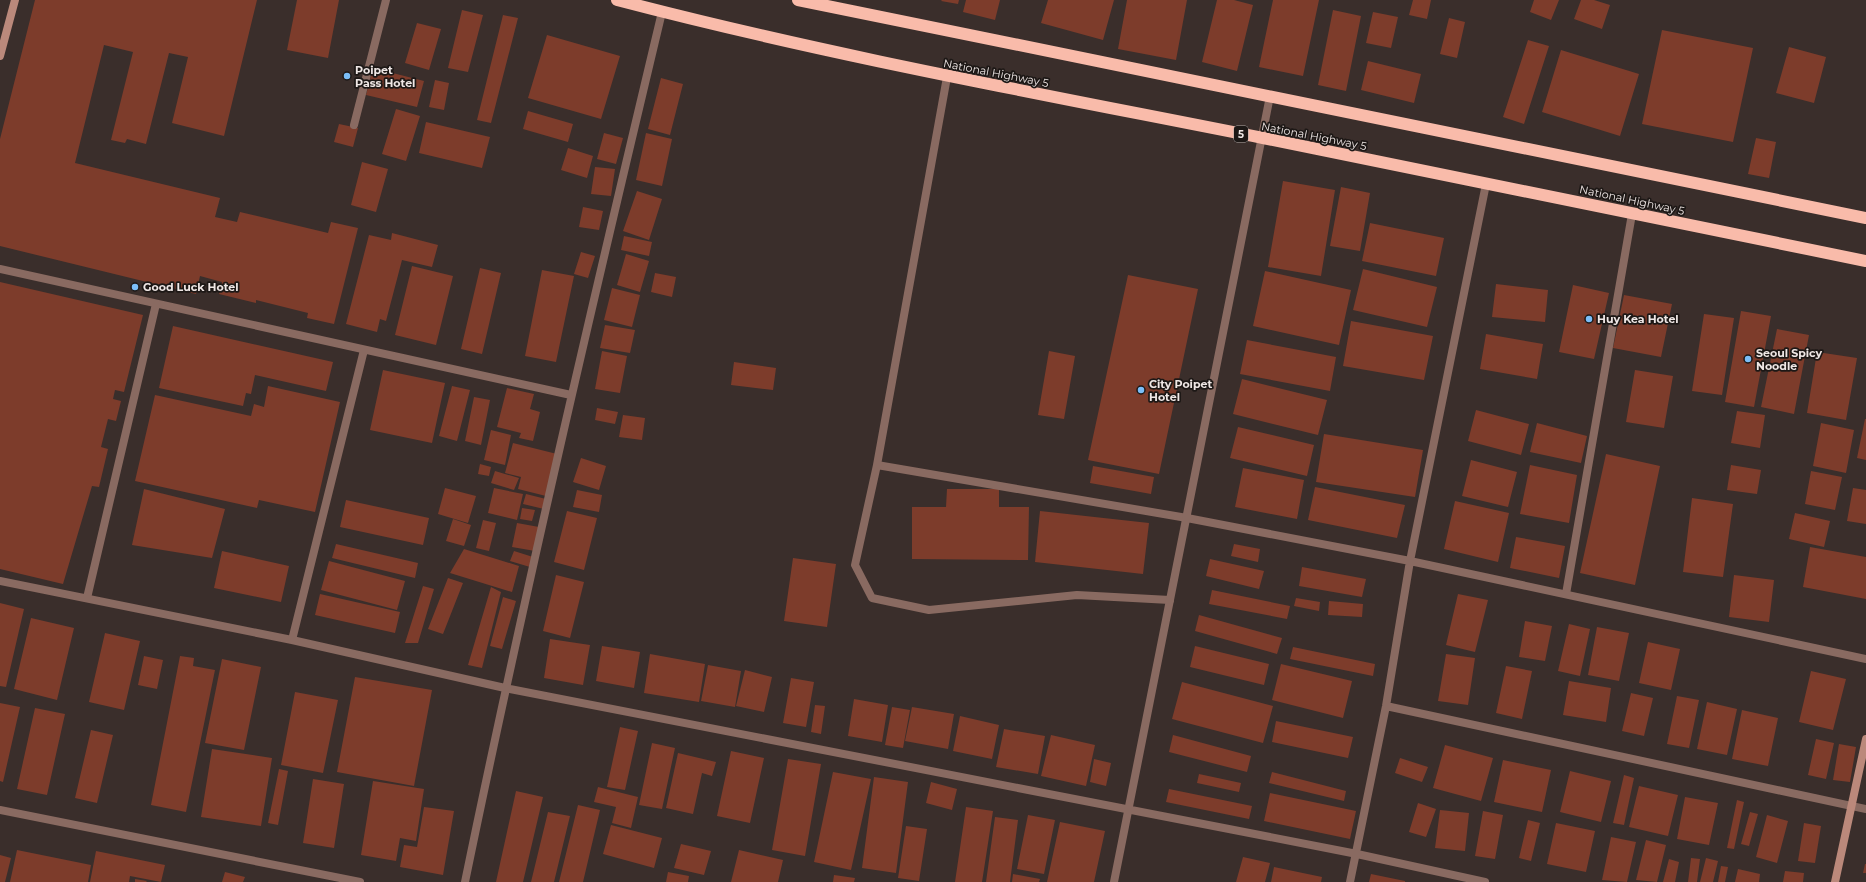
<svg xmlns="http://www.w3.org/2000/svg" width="1866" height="882" font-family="Montserrat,sans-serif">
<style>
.building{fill:#7d3c2b}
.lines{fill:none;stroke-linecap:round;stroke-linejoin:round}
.lane{stroke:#896a61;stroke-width:8}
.street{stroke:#896a61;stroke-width:8}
.secondary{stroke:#bb897b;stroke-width:8}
.highway{stroke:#f9bbaa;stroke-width:12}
.poi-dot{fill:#7bbef8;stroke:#1d1816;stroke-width:1.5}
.labels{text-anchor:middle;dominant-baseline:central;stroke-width:3.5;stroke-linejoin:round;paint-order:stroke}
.shield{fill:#1d1816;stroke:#b0a9a7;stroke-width:1}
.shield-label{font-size:10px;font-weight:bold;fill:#efe7e5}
.poi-label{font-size:11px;font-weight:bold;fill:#efe7e5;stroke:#1d1816;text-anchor:start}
.street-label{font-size:11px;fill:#efe7e5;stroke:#1d1816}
</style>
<rect width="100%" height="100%" fill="#3a2e2b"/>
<path class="building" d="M35 0H257L224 136 172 123 188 57 169 53 146 144 127 139 125 143 111 140 133 52 104 45 75 163 220 198 215 217 237 222 240 212 328 233 331 222 358 228 334 324 307 318 308 313 256 300V303L219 294 222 282 200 276 196 294 0 246V139Z
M297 0H339L328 58 287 50Z
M942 0H959L958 4 941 1Z
M966 0H1000L995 20 963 12Z
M1048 0H1114L1103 40 1041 23Z
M1127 0H1187L1176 60 1118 49Z
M1217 0H1234L1253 5 1237 71 1202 62Z
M1273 0H1319L1303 76 1259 67Z
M1413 0H1431L1427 19 1409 15Z
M1534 0H1559L1551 20 1530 12Z
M1581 0H1594L1610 5 1602 29 1574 19Z
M462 10 483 15 468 72 448 68Z
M1333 10 1361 16 1346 91 1318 85Z
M1373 12 1398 17 1391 48 1366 43Z
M503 15 518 18 491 123 477 120Z
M1449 18 1465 22 1457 58 1440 54Z
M417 23 441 29 429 70 405 63Z
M1662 30 1753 48 1733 142 1642 124Z
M547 35 620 56 601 119 528 98Z
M1528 40 1549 46 1524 124 1503 117Z
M1789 47 1826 57 1814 103 1776 93Z
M1561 50 1639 74 1620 136 1542 112Z
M1368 61 1421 74 1414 103 1361 90Z
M373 68 424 81 417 107 366 95Z
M661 78 683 84 670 135 648 129Z
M435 80 449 83 444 110 429 107Z
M396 109 420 116 406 161 382 154Z
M528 111 573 124 568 142 523 129Z
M426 122 490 137 482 168 419 153Z
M339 124 358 128 353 147 334 142Z
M604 133 623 138 616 164 597 159Z
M646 133 672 139 662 186 636 180Z
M1756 138 1776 142 1769 178 1748 174Z
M568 148 593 156 587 178 561 170Z
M362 162 388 169 376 212 351 205Z
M595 167 615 169 611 196 591 194Z
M1283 181 1335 190 1321 276 1268 267Z
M1341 187 1370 193 1360 251 1330 246Z
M637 191 662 199 649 240 623 231Z
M583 207 603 211 599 230 579 227Z
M1370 223 1444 238 1436 276 1362 261Z
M392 233 438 245 432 267 402 260 386 321 380 319 377 332 346 324 369 235 391 240Z
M624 236 652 242 649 256 621 250Z
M581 252 595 256 588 278 574 274Z
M626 254 649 261 640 292 617 285Z
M412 266 453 276 436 345 395 335Z
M480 268 501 273 482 354 461 349Z
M1363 269 1437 287 1427 327 1353 310Z
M542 270 574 276 556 362 525 356Z
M1265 271 1351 290 1339 345 1253 326Z
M655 273 676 277 672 297 651 292Z
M1128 275 1198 289 1159 474 1088 460Z
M0 282 143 315 124 392 115 390 113 399 121 401 116 421 108 419 101 447 108 449 99 487 92 486 63 584 0 569Z
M1496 284 1548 290 1545 322 1492 317Z
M1573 285 1609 293 1594 359 1559 352Z
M612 288 640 295 632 327 604 320Z
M1624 295 1672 304 1661 357 1613 348Z
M1741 311 1771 316 1754 407 1725 402Z
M1704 314 1734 318 1722 395 1692 391Z
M1351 321 1433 336 1424 380 1343 366Z
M605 325 635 330 630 353 600 348Z
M173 326 333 362 326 391 255 375 251 394 246 393 243 406 159 388Z
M1777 329 1809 335 1794 414 1761 407Z
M1486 334 1543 344 1537 379 1480 369Z
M1247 340 1336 357 1330 391 1240 374Z
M602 351 627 356 620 393 595 389Z
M1049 351 1075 356 1064 419 1038 415Z
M1817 352 1857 358 1846 420 1807 413Z
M734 362 776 368 773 390 731 385Z
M383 370 445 383 432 443 370 430Z
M1635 370 1673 376 1664 428 1626 422Z
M1242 379 1327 400 1318 435 1233 414Z
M268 386 340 402 315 512 259 500 257 508 135 481 155 395 251 416 254 404 264 407Z
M452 386 470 390 457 441 439 436Z
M507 388 534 394 530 409 540 412 533 441 519 438 521 433 497 427Z
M474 397 490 400 481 445 465 441Z
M597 408 618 412 615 424 595 420Z
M1476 410 1529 424 1521 455 1468 441Z
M1737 411 1765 415 1760 448 1731 443Z
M623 415 645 418 642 440 619 437Z
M1865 419H1866V460L1857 458Z
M1537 423 1587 436 1581 463 1530 452Z
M1821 423 1854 430 1846 473 1813 466Z
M1238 427 1314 445 1307 476 1230 458Z
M491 430 511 435 505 465 484 460Z
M1324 434 1423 450 1415 497 1316 482Z
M513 443 557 454 546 496 518 489 521 477 505 473Z
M1606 454 1660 466 1635 585 1580 573Z
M581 458 606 466 599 490 573 482Z
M1471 460 1517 472 1508 507 1462 496Z
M480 464 491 467 489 476 478 474Z
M1530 465 1577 475 1569 523 1520 514Z
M1731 465 1761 470 1757 494 1727 490Z
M1093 466 1154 477 1151 494 1090 483Z
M1243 468 1304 480 1297 519 1235 507Z
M495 471 519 478 514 490 491 483Z
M1811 471 1842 477 1835 510 1805 504Z
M1315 487 1405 505 1397 538 1308 520Z
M445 488 476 496 468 523 438 514Z
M494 488 523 494 517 520 488 513Z
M1853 488 1866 490V524L1847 521Z
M144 489 225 509 212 558 132 545Z
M947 489H999V507H1029L1028 560 912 559V507H946Z
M577 490 602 495 599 512 573 507Z
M526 494 546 499 544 509 523 504Z
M1692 498 1733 504 1723 577 1683 572Z
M346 500 429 518 423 545 340 527Z
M1455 501 1509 513 1498 562 1444 549Z
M522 508 535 510 532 521 520 519Z
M567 511 597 518 584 570 554 562Z
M1040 511 1149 523 1143 574 1035 562Z
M1795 513 1830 521 1824 547 1789 539Z
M453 519 471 525 464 546 446 541Z
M483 520 496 523 489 551 476 548Z
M517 523 539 527 535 551 512 547Z
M1516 537 1565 546 1559 578 1510 568Z
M336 544 418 563 415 578 332 558Z
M1234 544 1260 549 1258 562 1231 556Z
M1810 547 1866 557V599L1803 587Z
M464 549 519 566 512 592 450 573Z
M222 551 289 566 281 602 214 588Z
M514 551 533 557 530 567 510 561Z
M793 558 836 564 827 627 784 621Z
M1210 559 1264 571 1259 589 1206 576Z
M329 561 405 581 397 610 321 590Z
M1302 567 1366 579 1362 597 1299 586Z
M556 575 584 582 570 638 543 631Z
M1734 575 1774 580 1769 622 1729 617Z
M448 578 463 583 443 634 428 629Z
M423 586 434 589 418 643H405Z
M491 587 501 592 482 668 468 665Z
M1212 590 1290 606 1287 619 1209 604Z
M320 594 400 612 395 633 315 615Z
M1458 594 1488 600 1475 652 1446 645Z
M503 597 516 601 502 649 490 646Z
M1296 598 1320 602 1319 611 1294 606Z
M1329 601 1363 604 1362 617 1328 615Z
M0 603 24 609 6 687 0 686Z
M1199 615 1282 638 1277 654 1195 631Z
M31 618 74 628 57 700 14 689Z
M1525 621 1552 626 1545 661 1519 657Z
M1569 624 1590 629 1580 676 1558 671Z
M1597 627 1629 633 1619 681 1588 675Z
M105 633 140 641 124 710 89 702Z
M550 639 590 645 583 685 544 678Z
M1648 642 1680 649 1671 690 1639 683Z
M602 646 640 652 634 688 596 681Z
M1195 646 1269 664 1264 685 1190 667Z
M1293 647 1375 664 1373 676 1290 659Z
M650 654 705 664 699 702 644 693Z
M1446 654 1475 658 1468 705 1438 701Z
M144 656 163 660 157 689 138 685Z
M180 656 194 658 193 666 215 670 186 812 151 805Z
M222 659 261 667 244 750 205 743Z
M1281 664 1352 681 1343 718 1272 700Z
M708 665 741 671 735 707 701 701Z
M1506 666 1532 671 1522 719 1496 713Z
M745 670 772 677 764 712 736 706Z
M1811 671 1846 679 1833 730 1799 722Z
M355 677 432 690 414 786 337 772Z
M791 678 814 682 806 727 783 723Z
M1569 681 1611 688 1606 722 1563 715Z
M1182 682 1273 706 1263 743 1172 719Z
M295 692 338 700 323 773 281 765Z
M1631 693 1653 698 1644 736 1622 731Z
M1677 696 1699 700 1689 748 1667 744Z
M854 699 888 705 882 742 848 736Z
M1707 702 1737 709 1727 755 1697 749Z
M0 703 20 707 3 782 0 781Z
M815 705 825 706 821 734 811 732Z
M892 707 910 710 903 748 885 745Z
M912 707 954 714 948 749 905 741Z
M35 708 65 714 47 795 17 789Z
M1742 710 1778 718 1768 766 1732 759Z
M960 716 999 725 992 759 953 751Z
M1276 721 1353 737 1348 758 1272 742Z
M620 727 638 731 625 790 607 787Z
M1004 729 1045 736 1038 774 996 767Z
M91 730 113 735 97 803 75 798Z
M1051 735 1095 745 1086 786 1041 776Z
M1173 735 1251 756 1247 772 1169 752Z
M1816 739 1834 743 1826 779 1808 775Z
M652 743 675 748 662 809 639 805Z
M1839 744 1856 747 1850 782 1833 780Z
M1445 745 1493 758 1481 801 1433 788Z
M212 749 272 758 261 826 201 817Z
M731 751 764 758 750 823 717 816Z
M678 753 716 762 712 776 702 773 693 814 666 808Z
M1400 758 1428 767 1422 782 1395 773Z
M788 759 821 764 805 856 772 850Z
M1094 759 1111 763 1106 786 1090 782Z
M1503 760 1551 770 1542 812 1494 802Z
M279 769 288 771 278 825 268 823Z
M1570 771 1611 781 1601 822 1560 812Z
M833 772 871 779 851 870 814 862Z
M1272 772 1346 791 1344 801 1269 783Z
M1199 774 1241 783 1239 792 1197 783Z
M1624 775 1634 778 1624 825 1613 823Z
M874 777 908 782 896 873 862 868Z
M313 779 344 784 334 848 303 843Z
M373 781 424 789 416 841 400 838 396 861 361 855Z
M931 782 957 789 952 810 926 803Z
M1639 786 1678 795 1668 836 1629 827Z
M598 787 638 797 631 828 612 823 616 807 594 802Z
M1169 789 1252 806 1249 819 1166 802Z
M516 791 543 797 523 882H496Z
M1270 793 1356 811 1350 839 1264 821Z
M1685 797 1718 803 1709 845 1677 839Z
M1737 800 1744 802 1734 849 1727 848Z
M1418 803 1436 809 1426 837 1409 832Z
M578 805 600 810 583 882H559Z
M424 807 454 811 443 875 400 867 404 845 417 847Z
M966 807 993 811 982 882H955Z
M1440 810 1469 813 1465 851 1435 848Z
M1483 811 1503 815 1495 859 1475 856Z
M548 812 570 816 554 882H531Z
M1750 812 1758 814 1749 846 1741 844Z
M1028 815 1055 820 1044 874 1017 869Z
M1767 815 1788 821 1777 863 1756 857Z
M995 817 1018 820 1010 882H986Z
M1528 820 1540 823 1531 861 1519 858Z
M1060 822 1105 831 1094 882H1047Z
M1556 823 1595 831 1586 872 1547 864Z
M1804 823 1821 826 1815 863 1798 861Z
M611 825 662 838 654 868 603 854Z
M906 826 927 829 919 881 898 878Z
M1611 837 1636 842 1627 882 1602 880Z
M1646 840 1666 845 1657 882 1636 880Z
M681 844 711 851 704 875 674 868Z
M17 850 91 865 88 882H10Z
M739 850 783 860 778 882H731Z
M96 851 165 865 161 882 130 876 129 882H90Z
M0 855 11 858 5 882H0Z
M1243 857 1270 863 1265 882H1236Z
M1691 858 1700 859 1697 882H1688Z
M1706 858 1718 861 1713 882H1700Z
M1669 859 1679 862 1675 882H1663Z
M1865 864H1866V873H1863Z
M1721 866 1728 867 1725 882H1718Z
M1274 867 1322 877 1321 882H1271Z
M1738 869 1760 874 1759 882H1735Z
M1785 871 1804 873 1803 882H1783Z
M225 872 245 877 243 882H222Z
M668 872 689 876 688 882H666Z
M1013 874 1040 879 1039 882H1012Z
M1371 874 1405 881V882H1369Z
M834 875 855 878 854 882H833Z
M135 879 147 881 146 882H135Z"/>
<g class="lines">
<path class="lane" d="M947 77 877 465 855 565 872 598 929 610 1077 595 1170 600
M354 125 386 0
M877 465 1187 518
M1566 594 1632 214"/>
<path class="street" d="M0 269 571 395
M1187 518 1410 561 1866 659
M0 581 292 640 505 688 1357 854 1485 882
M87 598 156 304
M292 640 364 350
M1386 706 1866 809
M0 810 360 882
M465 882C525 591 593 301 662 12
M1114 882 1270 96
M1350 882 1386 706 1410 561 1486 184"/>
<path class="secondary" d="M0 56 15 0
M1835 882 1866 739"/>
<path class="highway" d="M617 0C831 56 1047 95 1263 138 1464 179 1665 220 1866 261
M798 0 1866 218"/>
</g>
<g class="poi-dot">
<circle cx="347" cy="76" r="4"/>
<circle cx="135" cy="287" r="4"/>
<circle cx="1589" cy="319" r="4"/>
<circle cx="1748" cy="359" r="4"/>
<circle cx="1141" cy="390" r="4"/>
</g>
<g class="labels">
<rect class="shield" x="1234" y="126" width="14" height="16" rx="3"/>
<g class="shield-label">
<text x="1241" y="134">5</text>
</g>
<g class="poi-label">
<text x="355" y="70">Poipet<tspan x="355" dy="13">Pass Hotel</tspan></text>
<text x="143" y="287">Good Luck Hotel</text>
<text x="1597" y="319">Huy Kea Hotel</text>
<text x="1756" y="353">Seoul Spicy<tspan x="1756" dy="13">Noodle</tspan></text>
<text x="1149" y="384">City Poipet<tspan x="1149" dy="13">Hotel</tspan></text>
</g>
<g class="street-label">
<text transform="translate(996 73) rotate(11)">National Highway 5</text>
<text transform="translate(1314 136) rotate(11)">National Highway 5</text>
<text transform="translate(1632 200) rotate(12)">National Highway 5</text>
</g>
</g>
</svg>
